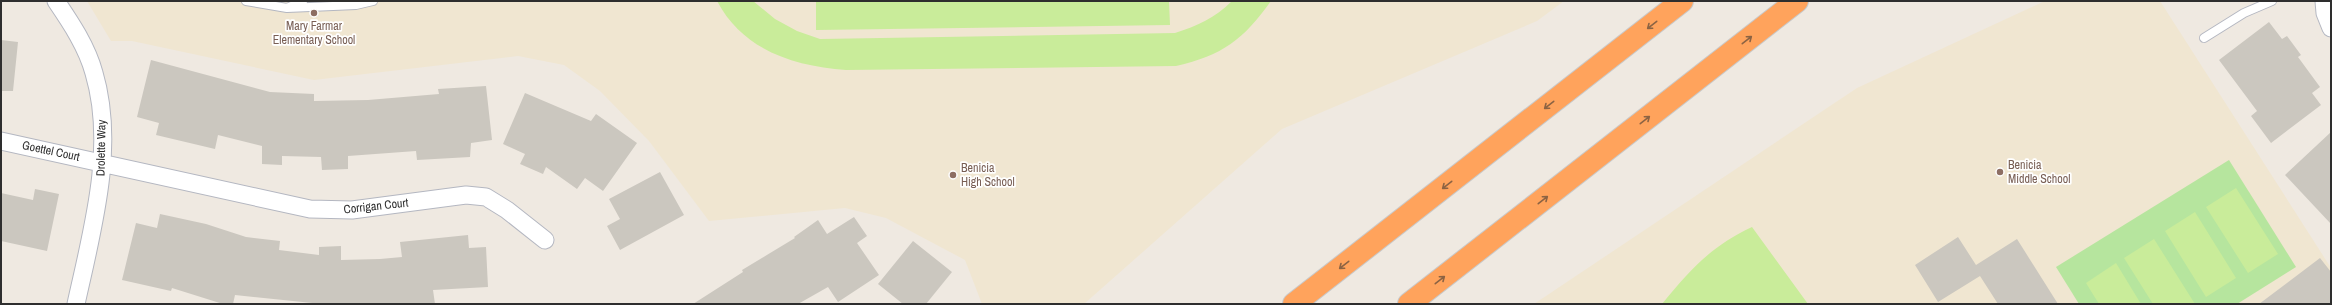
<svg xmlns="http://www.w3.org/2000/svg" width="2332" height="305" font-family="'Archivo Narrow',sans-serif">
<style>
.education{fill:#f0e6d1}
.green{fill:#b6e59e}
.pitch{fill:#c9ec9a}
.building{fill:#cbc7bf}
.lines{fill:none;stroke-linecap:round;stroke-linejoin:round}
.service-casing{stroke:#b4b7c1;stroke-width:10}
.minor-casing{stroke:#b4b7c1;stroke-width:19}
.motorway-casing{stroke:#c9c9c9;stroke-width:24}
.service{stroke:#fff;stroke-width:8}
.minor{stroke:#fff;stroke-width:17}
.motorway{stroke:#ffa35c;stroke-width:22}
.oneway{stroke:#8c6343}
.education-dot{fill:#8d6e63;stroke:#fff;stroke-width:1.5}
.labels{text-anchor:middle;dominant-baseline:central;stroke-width:3.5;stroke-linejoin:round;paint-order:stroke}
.education-label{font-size:12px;fill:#785e54;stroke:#fff;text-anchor:start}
.street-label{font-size:12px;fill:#2e2e2e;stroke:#fff}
</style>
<rect width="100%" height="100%" fill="#efe9e1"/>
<path class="education" d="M87 1H1564L1537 21 1282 129 1084 304H982L965 260 886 218 845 208 709 221 649 141 600 91 564 65 518 56 314 80 132 41H111Z
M2045 1H2160L2331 268V304H1534L1857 88Z"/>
<path class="green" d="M2229 160 2296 267 2237 304H2079L2056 267Z"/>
<path class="pitch" d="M717 1H753L775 19 797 31 820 39 1175 33C1197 26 1215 18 1232 1H1271C1243 40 1223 55 1176 66L846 70C793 66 743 50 717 1Z
M816 1H1169L1170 25 816 30Z
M2236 188 2278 254 2248 273 2206 207Z
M2195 212 2236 278 2206 297 2165 231Z
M1752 227 1808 304H1662C1691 269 1710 247 1752 227Z
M2154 239 2195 304H2153L2124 258Z
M2116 263 2141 304H2099L2086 283Z"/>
<path class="building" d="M2269 22 2282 39 2287 36 2301 55 2298 57 2320 87 2312 93 2321 105 2271 143 2251 116 2257 111 2219 60Z
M1 40 18 42 13 91H1Z
M151 60 270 92 314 94V101L368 100 439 94 438 89 486 86 492 140 471 143 470 157 417 160 416 151 348 156V169L322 170 321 157 282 156V165L262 164V146L218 135 215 149 156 135 159 123 137 117Z
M525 93 591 121 596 114 637 143 603 191 585 178 577 189 546 167 543 174 520 164 525 154 503 144Z
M2331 132V224L2285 175Z
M660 172 684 215 620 250 607 226 620 219 609 199Z
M35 189 59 194 47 251 1 241V193L33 200Z
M160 214 206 224 246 237 280 241 279 250 319 255V247L341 246V260L380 259 402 257 400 242 468 235 469 248 486 247 488 287 433 290 435 304H322L235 295 233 304H223L172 288 171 291 122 280 136 223 157 228Z
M854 217 867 236 857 243 879 275 838 302 828 287 798 304H693L743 272 742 270 795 238 794 237 818 220 827 234Z
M1958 237 1976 265 2017 239 2058 304H1998L1980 276 1938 302 1915 265Z
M913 241 952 272 926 304H903L878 284Z
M2320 258 2331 272V304H2259Z"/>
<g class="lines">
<defs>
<path id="service" d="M246 1 287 8
M303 1 287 8 356 5 373 1
M2204 38 2244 13 2272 1"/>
<path id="minor" d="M56 1C71 23 87 47 94 73 116 147 92 231 76 304
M2324 1 2325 13 2331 28
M1 141 310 209 352 210 466 195 486 197 507 210 545 240"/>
<path id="motorway" d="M1294 304 1682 1
M1409 304 1797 1"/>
</defs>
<use href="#service" class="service-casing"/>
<use href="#minor" class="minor-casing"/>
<use href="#motorway" class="motorway-casing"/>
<use href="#service" class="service"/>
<use href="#minor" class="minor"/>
<use href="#motorway" class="motorway"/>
</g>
<defs><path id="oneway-shaft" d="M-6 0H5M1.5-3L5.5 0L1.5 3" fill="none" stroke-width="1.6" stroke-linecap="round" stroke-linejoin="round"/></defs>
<g class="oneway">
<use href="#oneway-shaft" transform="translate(1652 25) rotate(142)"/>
<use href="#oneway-shaft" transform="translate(1747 40) rotate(-38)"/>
<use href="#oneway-shaft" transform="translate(1549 105) rotate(142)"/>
<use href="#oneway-shaft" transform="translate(1645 120) rotate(-38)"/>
<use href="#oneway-shaft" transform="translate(1447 185) rotate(142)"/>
<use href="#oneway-shaft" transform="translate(1543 200) rotate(-38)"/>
<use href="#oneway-shaft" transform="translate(1344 265) rotate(142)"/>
<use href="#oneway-shaft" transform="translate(1440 280) rotate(-38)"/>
</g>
<g class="education-dot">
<circle cx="314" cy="13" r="4"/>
<circle cx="2000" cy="172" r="4"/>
<circle cx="953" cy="175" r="4"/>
</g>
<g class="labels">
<g class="education-label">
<text x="314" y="26" text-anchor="middle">Mary Farmar<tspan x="314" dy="14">Elementary School</tspan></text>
<text x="2008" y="165">Benicia<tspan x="2008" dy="14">Middle School</tspan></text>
<text x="961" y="168">Benicia<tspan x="961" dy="14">High School</tspan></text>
</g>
<g class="street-label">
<text transform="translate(101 148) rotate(-89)">Drolette Way</text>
<text transform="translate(51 151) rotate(12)">Goettel Court</text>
<text transform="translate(376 206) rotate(-6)">Corrigan Court</text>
</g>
</g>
<rect width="2332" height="305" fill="none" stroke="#2e2e2e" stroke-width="4"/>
</svg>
